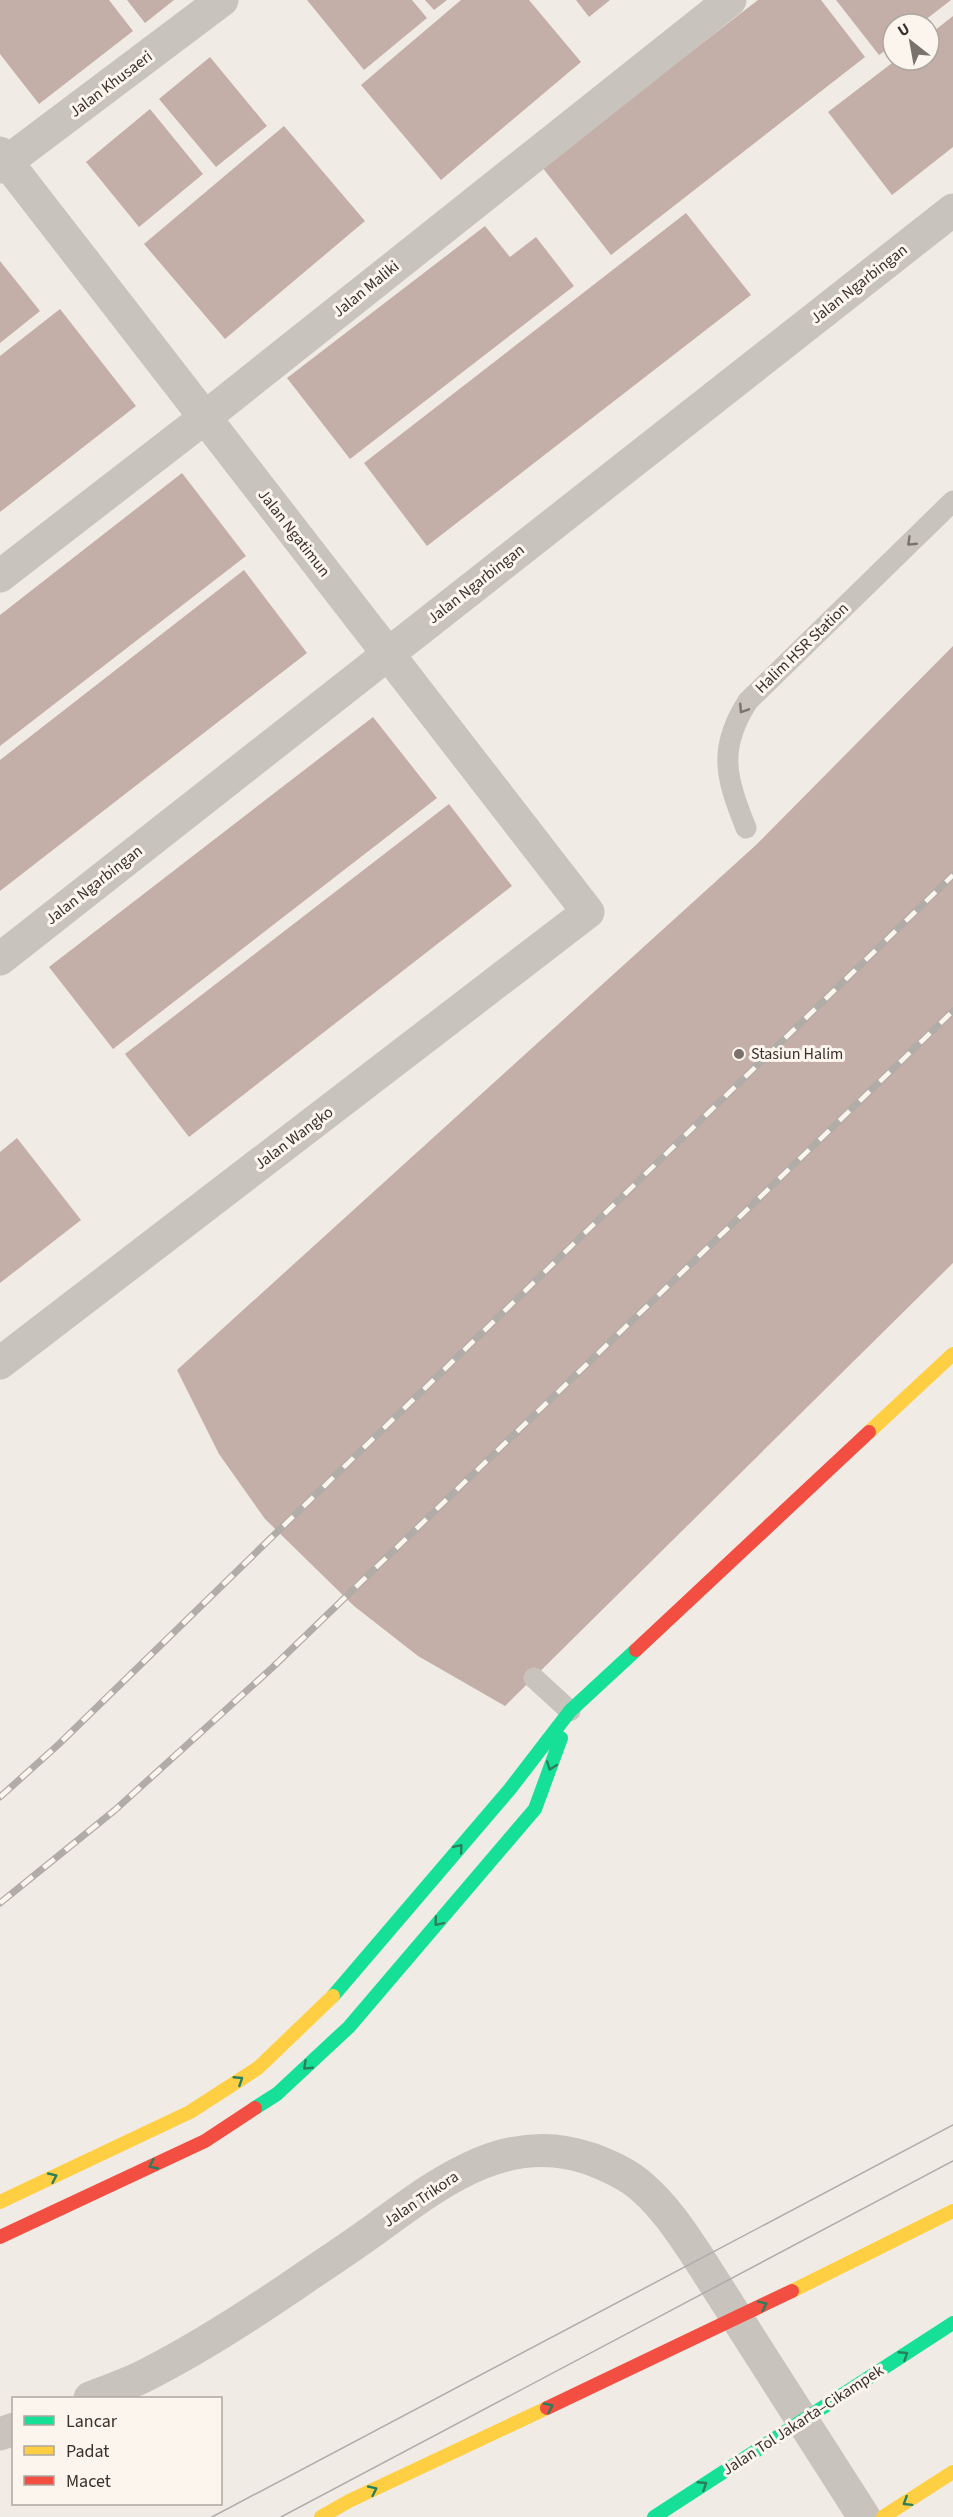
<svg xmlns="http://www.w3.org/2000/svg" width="953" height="2517" font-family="'Source Sans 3',sans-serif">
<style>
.building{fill:#c3afa7}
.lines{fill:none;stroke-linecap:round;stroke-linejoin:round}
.lane{stroke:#c9c3be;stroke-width:21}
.street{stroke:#c9c3be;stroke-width:33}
.fast{stroke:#16e098;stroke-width:14}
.slow{stroke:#ffcf43;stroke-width:14}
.jam{stroke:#f24e42;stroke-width:14}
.tram{stroke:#b1aca8;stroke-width:1.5}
.rail-casing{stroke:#b1aca8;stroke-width:7}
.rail{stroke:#fbf5ee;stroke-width:4.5;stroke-dasharray:14;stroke-linecap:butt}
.oneway{stroke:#7b726d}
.oneway2{stroke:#2a7f5c}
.poi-dot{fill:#7a716c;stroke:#fbf5ee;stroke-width:2}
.labels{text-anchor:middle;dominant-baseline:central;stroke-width:6;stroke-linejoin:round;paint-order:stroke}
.street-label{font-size:16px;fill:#3b302b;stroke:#fbf5ee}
.poi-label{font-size:16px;fill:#3b302b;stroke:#fbf5ee;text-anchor:start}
</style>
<rect width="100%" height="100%" fill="#f0ebe5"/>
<path class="building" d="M0 0H109L133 31 39 104 0 54Z
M127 0H174L145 23Z
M307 0H412L427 18 364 70Z
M425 0H447L434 10Z
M461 0H529L581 62 441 180 361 85Z
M576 0H610L589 17Z
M758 0H821L865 57 611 255 542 167Z
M836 0H951L920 24H893V45L879 55Z
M953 16V147L892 195 828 112 896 60H929V35Z
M210 57 267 126 216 167 159 99Z
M150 109 203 174 139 227 86 162Z
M284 126 365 221 225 339 144 244Z
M686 213 751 295 427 546 364 463Z
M485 226 510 257 536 237 574 286 350 459 287 378Z
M0 261 40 311 0 343Z
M60 309 136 406 0 512V356Z
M182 473 246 556 0 746V615Z
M244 570 307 653 0 891V760Z
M953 646V1263L505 1706 418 1656 354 1606 265 1519 219 1454 177 1370 756 845Z
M373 717 437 798 113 1049 49 967Z
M449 804 512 886 189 1137 125 1054Z
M17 1138 81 1220 0 1283V1152Z"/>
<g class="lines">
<path class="lane" d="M746 828C726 778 717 749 748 701L953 501
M534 1678 570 1711"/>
<path class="street" d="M0 153 588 912 0 1363
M0 167 222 0
M0 576 203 419 730 0
M0 959 953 210
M90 2398C109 2390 130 2384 148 2374 205 2345 258 2310 310 2274 334 2258 358 2242 381 2225 444 2179 509 2130 591 2159 609 2166 628 2174 642 2187 664 2206 680 2230 696 2254L864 2517
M0 2434 14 2429"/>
<path class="fast" d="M333 1996 510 1789 570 1711 636 1650
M255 2108 277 2094 349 2027 535 1809 561 1738
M654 2517 953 2323"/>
<path class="slow" d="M869 1432 953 1354
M0 2202 190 2112 258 2068 333 1996
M792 2291 953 2211
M321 2517 349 2501 547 2408
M883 2517 953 2472"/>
<path class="jam" d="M636 1650 869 1432
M0 2237 205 2141 255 2108
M547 2408 792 2291"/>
<path class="tram" d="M212 2517 953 2125
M281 2517 953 2161"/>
<defs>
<path id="rail" d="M0 1797 59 1744 953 875
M0 1903 115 1810 273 1667 953 1011"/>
</defs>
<use href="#rail" class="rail-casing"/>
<use href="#rail" class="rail"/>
</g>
<defs><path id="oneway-chevron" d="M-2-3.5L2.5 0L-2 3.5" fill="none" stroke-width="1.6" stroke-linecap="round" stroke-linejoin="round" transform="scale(1.5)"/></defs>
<g class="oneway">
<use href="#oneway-chevron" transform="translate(911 542) rotate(136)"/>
<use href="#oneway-chevron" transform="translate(743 709) rotate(123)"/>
</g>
<g class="oneway2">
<use href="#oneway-chevron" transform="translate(551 1766) rotate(110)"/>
<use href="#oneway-chevron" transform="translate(459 1848) rotate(-50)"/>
<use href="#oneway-chevron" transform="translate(438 1922) rotate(130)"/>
<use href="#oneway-chevron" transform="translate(307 2066) rotate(137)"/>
<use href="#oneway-chevron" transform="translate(239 2080) rotate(-33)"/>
<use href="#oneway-chevron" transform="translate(153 2165) rotate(155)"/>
<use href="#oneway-chevron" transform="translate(53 2177) rotate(-25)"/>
<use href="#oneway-chevron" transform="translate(763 2305) rotate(-26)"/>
<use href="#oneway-chevron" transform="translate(904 2355) rotate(-33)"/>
<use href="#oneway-chevron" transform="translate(549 2407) rotate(-25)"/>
<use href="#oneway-chevron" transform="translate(703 2485) rotate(-33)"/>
<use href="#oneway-chevron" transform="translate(373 2490) rotate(-25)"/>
<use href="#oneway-chevron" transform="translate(907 2502) rotate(148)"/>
</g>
<circle class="poi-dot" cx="739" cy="1054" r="6"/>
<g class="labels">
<g class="street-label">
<text transform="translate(111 84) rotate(-37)">Jalan Khusaeri</text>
<text transform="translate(859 284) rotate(-38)">Jalan Ngarbingan</text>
<text transform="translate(366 289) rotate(-39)">Jalan Maliki</text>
<text transform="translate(294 533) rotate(52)">Jalan Ngatimun</text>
<text transform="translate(476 584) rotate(-38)">Jalan Ngarbingan</text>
<text transform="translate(802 648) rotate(-44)">Halim HSR Station</text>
<text transform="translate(94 885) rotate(-38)">Jalan Ngarbingan</text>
<text transform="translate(294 1138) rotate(-37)">Jalan Wangko</text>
<text transform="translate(421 2199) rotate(-34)">Jalan Trikora</text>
<text transform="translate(803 2420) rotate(-33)">Jalan Tol Jakarta–Cikampek</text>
</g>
<g class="poi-label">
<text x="751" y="1054">Stasiun Halim</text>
</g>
</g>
<rect x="12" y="2397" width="210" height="108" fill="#fbf5ee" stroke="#aea6a0" stroke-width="1.5"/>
<rect x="24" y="2416" width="30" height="9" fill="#16e098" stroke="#aea6a0" stroke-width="1.5"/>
<text x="66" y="2427" font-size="18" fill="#3b302b">Lancar</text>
<rect x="24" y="2446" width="30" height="9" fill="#ffcf43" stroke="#aea6a0" stroke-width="1.5"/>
<text x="66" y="2457" font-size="18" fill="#3b302b">Padat</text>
<rect x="24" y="2476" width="30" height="9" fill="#f24e42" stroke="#aea6a0" stroke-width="1.5"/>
<text x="66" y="2487" font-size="18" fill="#3b302b">Macet</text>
<g transform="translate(911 42) rotate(329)"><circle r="28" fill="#fbf5ee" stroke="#aea6a0" stroke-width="1.5"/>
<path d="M0-4.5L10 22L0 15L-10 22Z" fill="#7a716c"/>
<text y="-9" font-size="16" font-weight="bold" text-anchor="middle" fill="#3b302b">U</text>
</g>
</svg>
